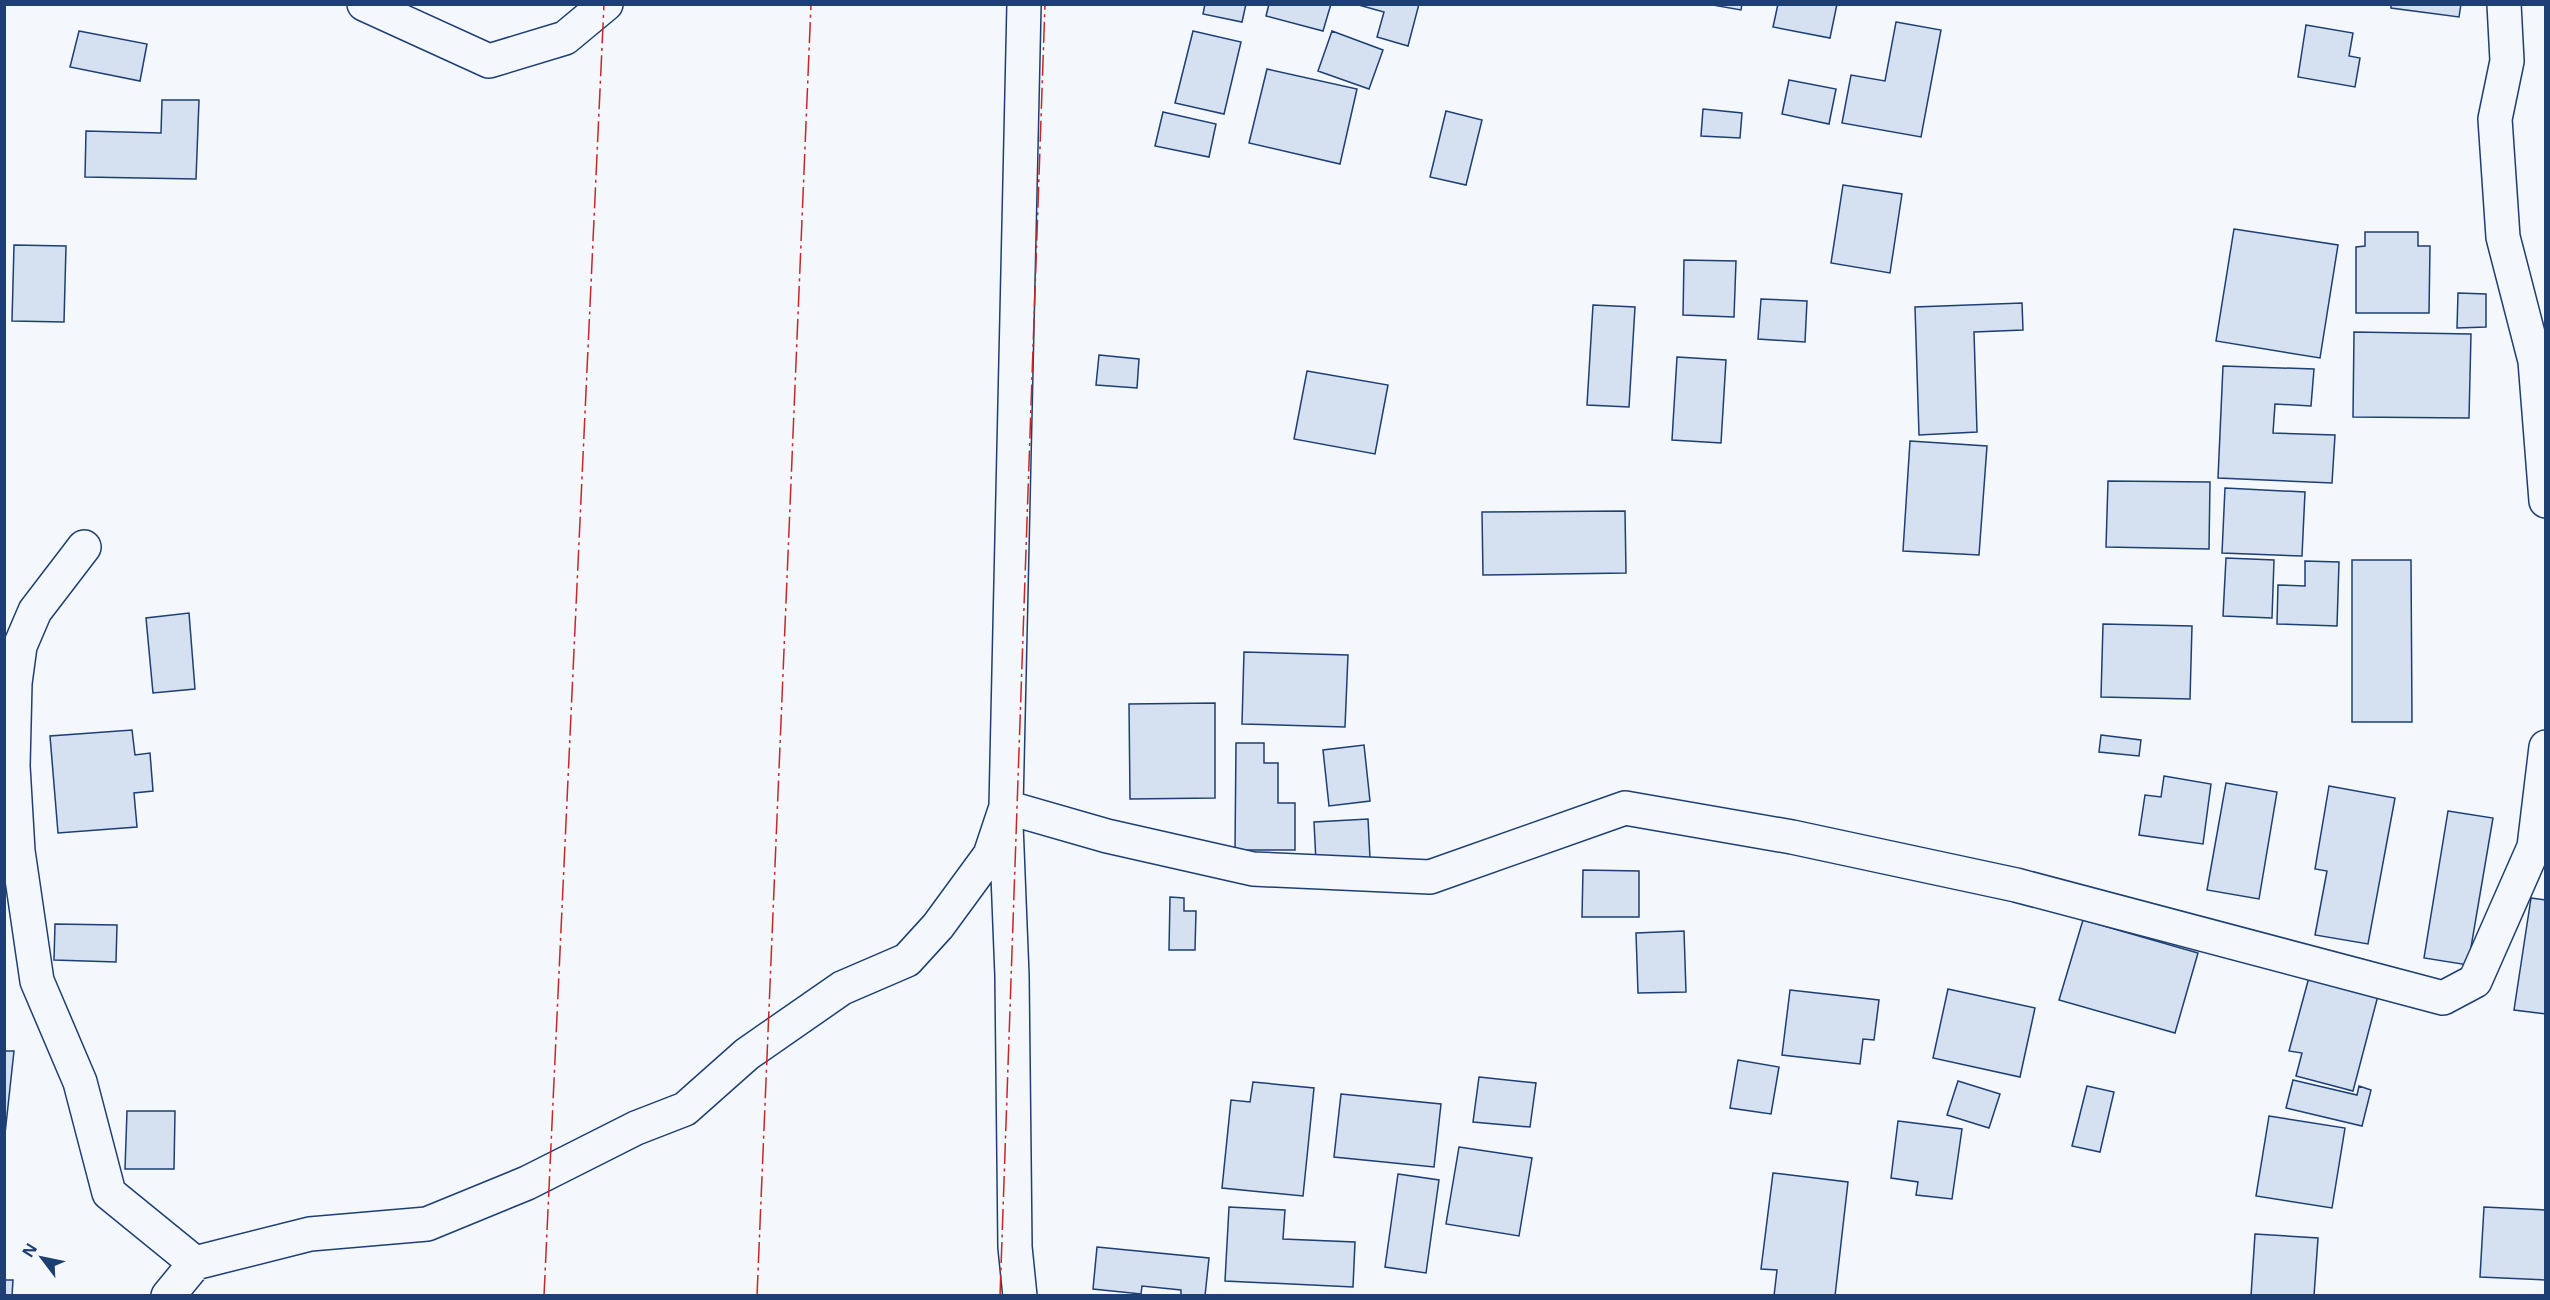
<svg xmlns="http://www.w3.org/2000/svg" width="2550" height="1300" font-family="'Open Sans',sans-serif">
<style>
.building{fill:#d5e0f0;stroke:#1d3f73;stroke-width:1.5}
.lines{fill:none;stroke-linecap:round;stroke-linejoin:round}
.minor-casing{stroke:#1d3f73;stroke-width:36}
.minor{stroke:#f4f7fb;stroke-width:33}
.power{stroke:#c62828;stroke-width:1.5;stroke-dasharray:21 4.5 3 4.5;stroke-linecap:butt}
</style>
<rect width="100%" height="100%" fill="#f4f7fb"/>
<path class="building" d="M1205 4H1246L1242 22 1203 14Z
M1269 4H1331L1323 31 1266 16Z
M1355 4H1419L1408 46 1377 37 1384 12Z
M1707 4H1742L1741 10Z
M1778 4H1837L1830 38 1773 27Z
M2391 4H2461L2459 17 2391 8Z
M1896 22 1941 30 1921 137 1842 123 1851 75 1885 81Z
M2306 25 2353 33 2349 56 2360 58 2355 87 2298 77Z
M79 31 147 44 140 81 70 67Z
M1193 31 1241 42 1224 114 1175 103Z
M1332 31 1383 50 1369 89 1318 71Z
M1267 69 1357 89 1340 164 1249 143Z
M1789 80 1836 89 1829 124 1782 114Z
M162 100H199L196 179 85 177 86 131 161 133Z
M1703 109 1742 113 1740 138 1701 136Z
M1446 111 1482 120 1466 185 1430 177Z
M1163 112 1216 124 1209 157 1155 146Z
M1843 185 1902 194 1890 273 1831 263Z
M2234 229 2338 245 2320 358 2216 341Z
M2365 232H2418V246H2430L2429 313H2356V247L2365 246Z
M14 245 66 246 64 322 12 321Z
M1684 260 1736 261 1734 317 1683 315Z
M2458 293 2486 294V327L2457 328Z
M1761 299 1807 301 1805 342 1758 339Z
M2022 303 2023 330 1974 332 1977 432 1919 435 1915 307Z
M1593 305 1635 307 1629 407 1587 405Z
M2354 332 2471 334 2469 418 2353 417Z
M1099 355 1139 359 1137 388 1096 385Z
M1677 357 1726 360 1721 443 1672 440Z
M2223 366 2314 369 2311 406 2275 404 2273 433 2335 435 2332 483 2218 478Z
M1307 371 1388 385 1375 454 1294 439Z
M1910 441 1987 446 1979 555 1903 551Z
M2108 481 2210 482 2209 549 2106 547Z
M2225 488 2305 492 2302 556 2222 553Z
M1625 511 1626 573 1483 575 1482 512Z
M2226 558 2274 560 2272 618 2223 616Z
M2352 560H2411L2412 722H2352Z
M2305 561 2339 562 2337 626 2277 624 2278 585 2305 586Z
M189 613 195 689 153 693 146 618Z
M2103 624 2192 626 2190 699 2101 697Z
M1244 652 1348 655 1345 727 1242 724Z
M1215 703V798L1130 799 1129 704Z
M132 730 135 755 150 753 153 791 134 793 137 827 58 833 50 736Z
M2101 735 2141 740 2139 756 2099 752Z
M1236 743H1264V763H1278V803H1295V850H1235Z
M1364 745 1370 801 1329 806 1323 750Z
M2164 776 2211 784 2203 844 2139 835 2145 795 2161 797Z
M2226 783 2277 792 2259 899 2207 890Z
M2329 786 2395 798 2368 944 2315 935 2327 871 2315 869Z
M2448 811 2493 818 2468 965 2424 958Z
M1368 819 1370 858 1316 862 1314 822Z
M1583 870 1639 871V917H1582Z
M1170 897 1184 898V911H1196L1195 950H1169Z
M2531 898 2546 900V1014L2514 1010Z
M2083 920 2198 953 2175 1033 2059 1000Z
M55 924 117 925 116 962 54 960Z
M1684 931 1686 992 1638 993 1636 933Z
M2311 970 2380 988 2353 1091 2296 1076 2302 1053 2289 1051Z
M1948 989 2035 1008 2020 1077 1933 1058Z
M1790 990 1879 1000 1874 1040 1863 1039 1860 1064 1782 1055Z
M4 1051H14L4 1143Z
M1738 1060 1779 1067 1771 1114 1730 1108Z
M1479 1077 1536 1083 1530 1127 1473 1122Z
M2293 1080 2357 1095 2359 1086 2371 1090 2362 1126 2286 1108Z
M1958 1081 2000 1094 1989 1128 1947 1115Z
M1253 1082 1314 1088 1303 1196 1222 1188 1231 1100 1250 1102Z
M2087 1086 2114 1092 2100 1152 2072 1146Z
M1341 1094 1441 1104 1434 1167 1334 1157Z
M127 1111H175L174 1169H125Z
M2269 1116 2345 1128 2332 1208 2256 1196Z
M1898 1121 1962 1129 1952 1199 1916 1195 1918 1182 1891 1178Z
M1459 1147 1532 1158 1519 1236 1446 1224Z
M1773 1173 1848 1182 1835 1296H1774L1777 1270 1761 1269Z
M1398 1174 1439 1180 1426 1273 1385 1267Z
M1229 1207 1285 1210 1283 1239 1355 1242 1353 1287 1225 1281Z
M2484 1207 2546 1210V1280L2480 1277Z
M2255 1234 2318 1238 2314 1296H2251Z
M1097 1247 1209 1258 1205 1296H1181V1290L1142 1286 1141 1294 1093 1289Z
M4 1280H13L12 1296H4Z"/>
<g class="lines">
<defs>
<path id="minor" d="M364 4 489 61 565 38 606 4
M1024 4 1006 807 1107 836 1253 869 1430 877 1625 808 1792 837 2016 885 2443 998 2475 981 2534 847 2546 747
M2504 4 2507 61 2495 119 2503 237 2535 361 2546 501
M84 547 35 611 20 646 15 683 13 766 18 851 37 981 80 1082 109 1193 195 1263
M1006 824 1012 976 1015 1247 1020 1296
M168 1296 195 1263 310 1234 427 1224 527 1183 636 1128 685 1109 747 1054 842 988 907 960 938 926 990 855 1006 807"/>
</defs>
<use href="#minor" class="minor-casing"/>
<use href="#minor" class="minor"/>
<path class="power" d="M544 1296 604 4
M757 1296 811 4
M1000 1296 1045 4"/>
</g>
<rect width="2550" height="1300" fill="none" stroke="#1d3f73" stroke-width="12"/>
<g transform="translate(42 1258) rotate(302)" stroke="#f4f7fb" stroke-width="4.5" paint-order="stroke">
<path d="M0-4.5L10 22L0 15L-10 22Z" fill="#1d3f73"/>
<text y="-9" font-size="16" font-weight="bold" text-anchor="middle" fill="#1d3f73">N</text>
</g>
</svg>
